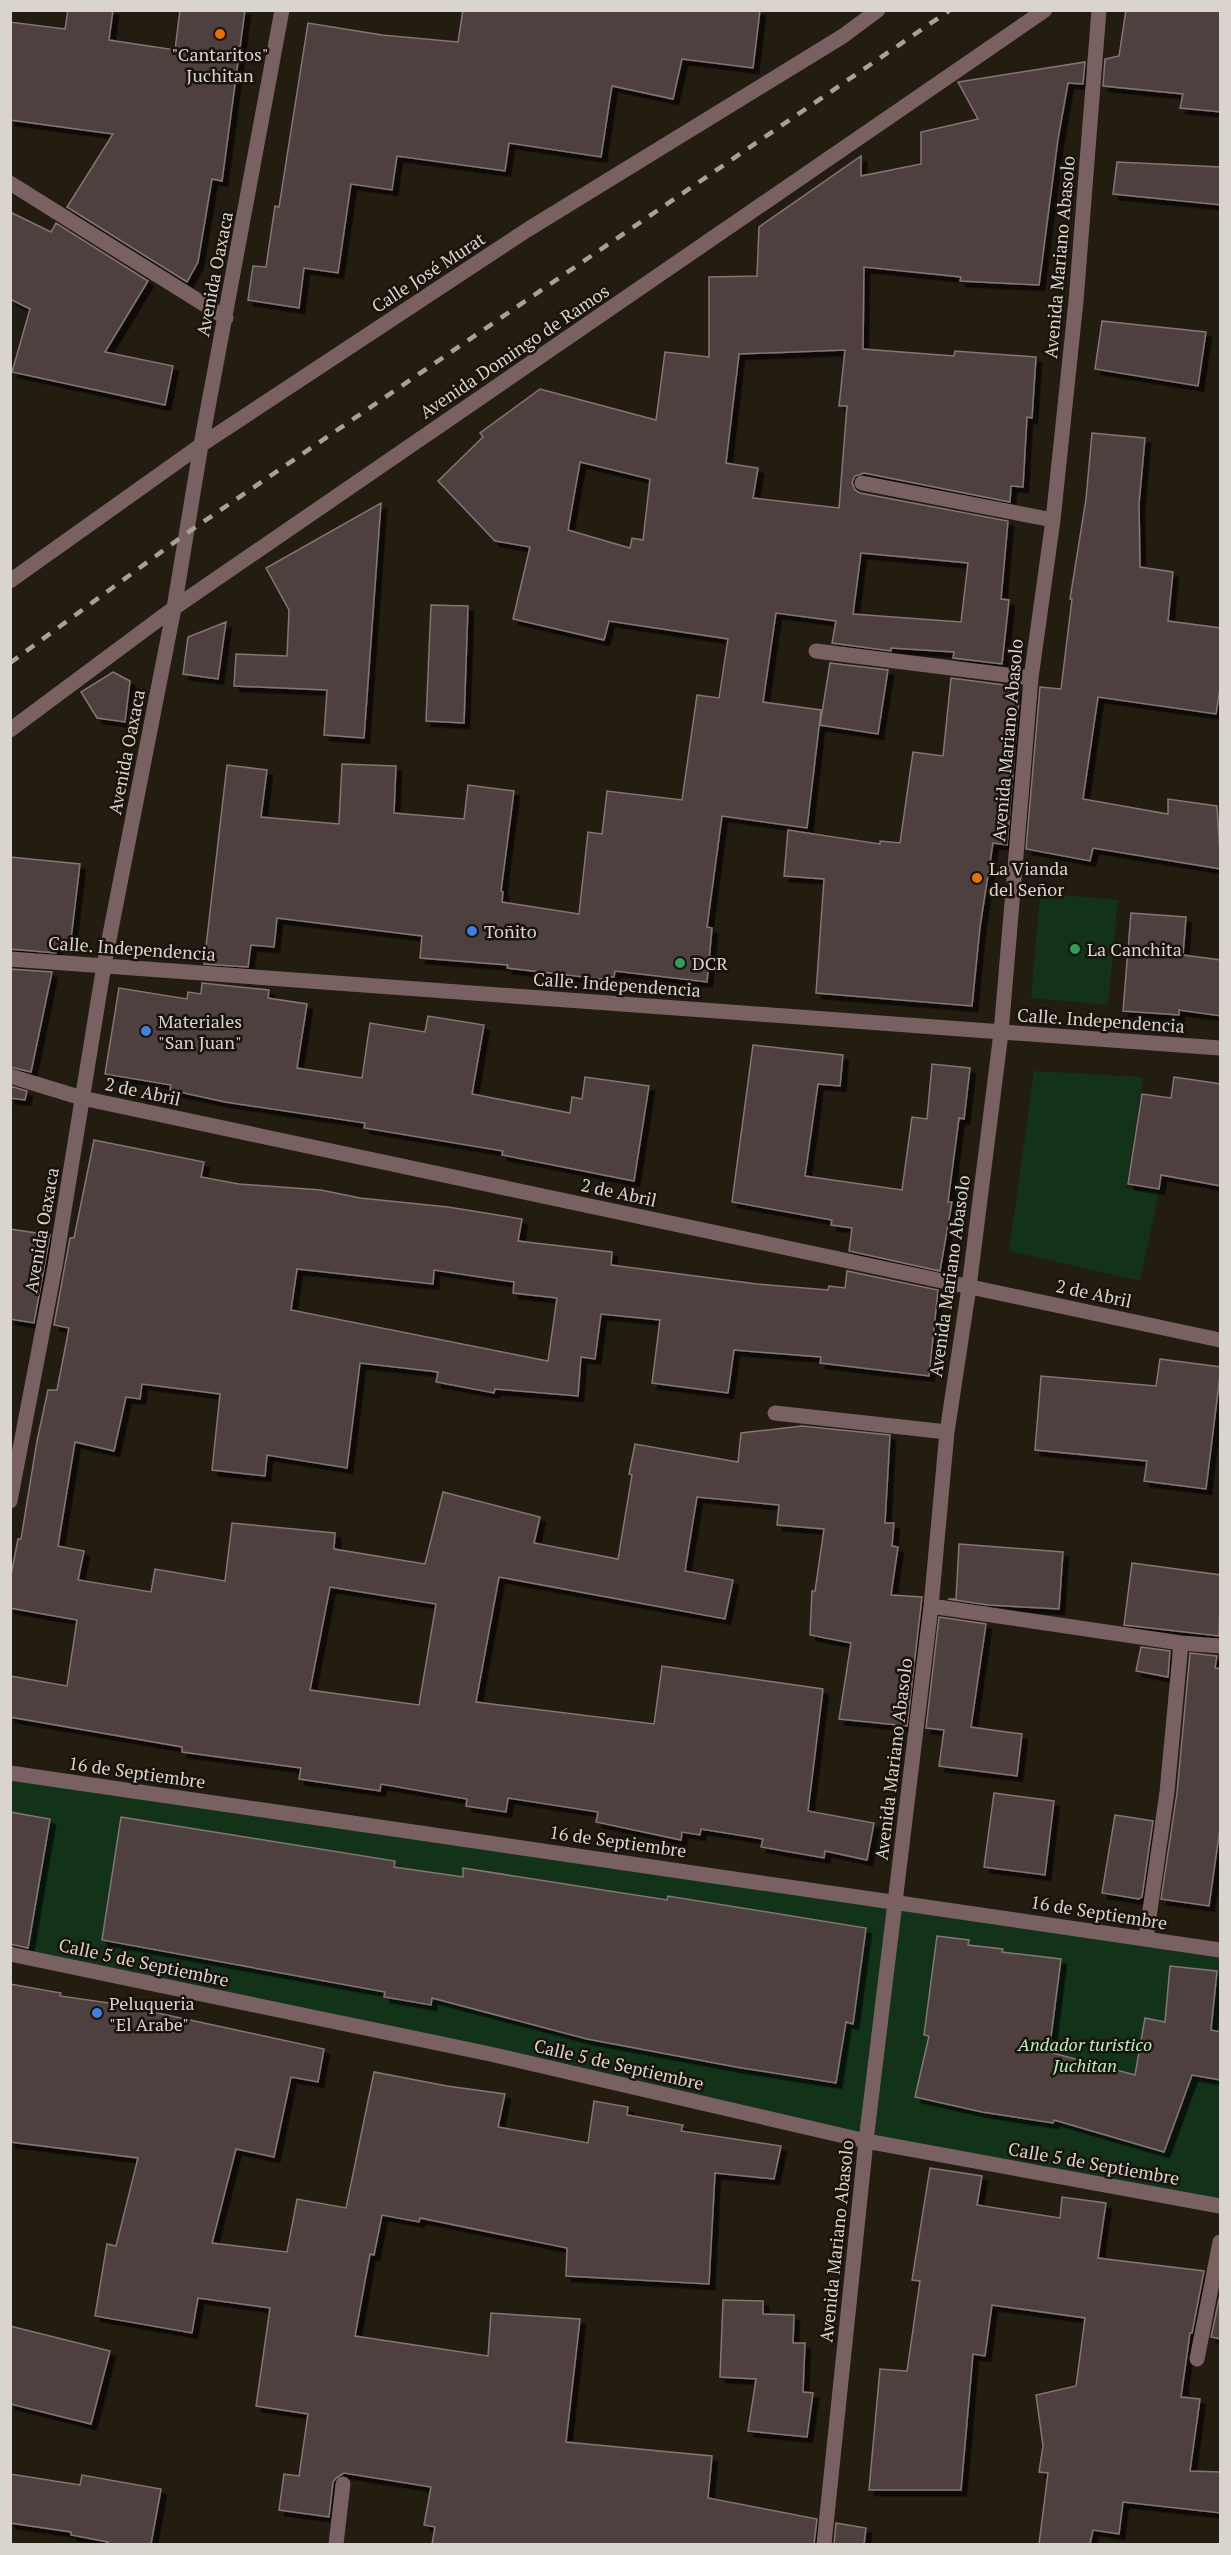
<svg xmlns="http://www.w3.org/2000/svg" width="1231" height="2555" font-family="'PT Serif',serif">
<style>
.green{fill:#12321a}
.building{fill:#504140;stroke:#857473;stroke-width:1.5;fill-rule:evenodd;filter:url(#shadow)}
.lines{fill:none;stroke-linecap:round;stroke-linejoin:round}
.minor{stroke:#7a6161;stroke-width:15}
.rail{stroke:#a7a199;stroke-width:4.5;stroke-dasharray:10 10;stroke-linecap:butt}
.food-dot{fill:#e8710a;stroke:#191309;stroke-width:2}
.shop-dot{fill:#3f7fe0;stroke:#191309;stroke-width:2}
.leisure-dot{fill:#2e9e5b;stroke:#191309;stroke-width:2}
.labels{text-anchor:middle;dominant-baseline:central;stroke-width:5;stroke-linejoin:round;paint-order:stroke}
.poi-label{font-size:18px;fill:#d9d4cd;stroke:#191309;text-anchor:start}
.street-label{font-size:18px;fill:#d9d4cd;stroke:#191309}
.park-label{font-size:18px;font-style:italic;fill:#b2f4be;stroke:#191309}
</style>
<defs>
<filter id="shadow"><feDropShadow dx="5.5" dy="5.5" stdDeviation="0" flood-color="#0009"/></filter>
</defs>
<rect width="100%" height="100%" fill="#221c11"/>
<path class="green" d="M1040 893 1118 900 1108 1005 1031 998Z
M1034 1071 1143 1077 1126 1188 1159 1193 1140 1281 1009 1251Z
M11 1773 1220 1949V2206L866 2141 11 1955Z"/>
<path class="building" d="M68 10H113L109 40 175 50 180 10H245L222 181 212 179 198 262 187 282 67 207 113 134 10 120V22L65 29Z
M463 10H760L753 68 682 59 673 99 612 86 601 157 509 143 505 171 397 156 392 190 351 184 338 273 304 268 299 308 248 300 253 266 266 267 275 206 279 207 308 23 382 35 458 42Z
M1126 10H1221V112L1180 108 1183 94 1103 86 1105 59 1119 56Z
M1085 62 1083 84 1068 83 1058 139 1039 285 960 281 961 277 864 267 863 349 954 356 955 351 1036 357 1032 418 1027 417 1023 487 1011 486 1010 502 864 473 855 476 852 482 855 490 860 493 1008 521 1001 599 1009 600 1002 664 953 658 954 652 891 648V651L832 643 836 621 776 613 763 702 821 710 807 828 722 816 707 927 712 928 707 982 615 971 614 977H609V980L507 968 508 965 420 958 422 936 277 918 274 947 251 945 248 967 204 964 227 765 267 770 261 817 339 824 342 764 396 766 394 813 464 819 468 785 514 791 501 891 503 892 502 902 579 914 588 832 602 834 607 791 682 800 697 695 719 698 728 639 609 621 604 640 513 619 530 547 495 541 438 481 483 437 480 433 540 389 656 420 665 352 709 357V277L757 276 759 227 861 156V176L921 164V132L978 119 958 82ZM845 350 839 406H847L839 508 753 498 758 468 726 463 739 354ZM580 462 650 479 643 540 632 538 630 548 568 530ZM861 553 968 563 961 622 853 614Z
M1117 162 1221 167V205L1113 194Z
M10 212 51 232 56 223 148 281 105 352 173 366 165 405 12 372 30 309 10 299Z
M1102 321 1206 332 1198 386 1095 369Z
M1092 433 1145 438 1139 504 1140 567 1173 572 1168 621 1221 628V682L1216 714 1098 697 1083 799 1168 814V799L1217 806 1221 869 1093 848 1090 861 1026 849 1040 687 1061 689 1072 599H1070L1086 499Z
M381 503 364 738 324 735 327 690 234 686 236 654 287 656 289 610 266 568Z
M431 605 468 606 464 723 426 721Z
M226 622 218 679 183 674 188 637Z
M830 663 888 670 878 734 820 725Z
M113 672 130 681 125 722 97 718 81 692Z
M951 678 1020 687 1007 845 993 843 980 927 972 1006 816 993 824 879 784 876 788 830 880 844V841L900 843 913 752 943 756Z
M10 857 80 864 70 947 57 945 56 953 10 949Z
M1131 913 1186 917 1183 955 1221 960V1016L1179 1010V1015L1123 1011Z
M10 969 52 972 31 1072 10 1067Z
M202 983 269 990 268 998 307 1004 297 1068 362 1078 370 1023 425 1032 428 1016 484 1025 472 1094 570 1113 572 1097 582 1099 585 1077 649 1086 634 1181 502 1155 503 1151 364 1128 365 1123 225 1102 170 1090 171 1085 105 1074 119 988 187 999 188 992 201 994Z
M753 1045 843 1055 840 1086 818 1084 805 1176 902 1190 912 1117 927 1119 932 1064 970 1068 964 1119 959 1118 948 1202H952L940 1271 849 1251 852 1228 831 1225 832 1220 732 1202Z
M1174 1077 1221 1084V1186L1161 1175 1159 1189 1128 1184 1142 1094 1171 1098Z
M10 1086 27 1091 25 1100 10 1098Z
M94 1140 204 1162 201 1177 239 1184 321 1190 360 1198 448 1207 522 1219 518 1241 612 1252 611 1265 757 1284 828 1290 829 1286 845 1288 847 1271 938 1290 929 1376 820 1363 821 1357 734 1350 728 1393 652 1383 660 1320 601 1314 595 1359 581 1357 578 1396 495 1389 494 1393 436 1382 438 1372 360 1363 347 1468 267 1455 265 1476 212 1470 220 1394 142 1384 140 1399 126 1397 114 1451 75 1442 58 1546 84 1551 78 1580 151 1592 155 1569 225 1581 232 1523 335 1533 334 1549 425 1564 443 1492 540 1517 534 1543 618 1559 632 1475 629 1474 635 1444 738 1462 741 1433 802 1426 890 1435 885 1523H894L892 1546 898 1547 891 1595 922 1597 907 1726 839 1719 851 1643 810 1635 812 1591H815L824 1529 777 1525 779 1505 697 1497 685 1571 733 1580 725 1619 499 1577 476 1702 654 1724 662 1666 823 1689 808 1811 874 1823 867 1860 825 1851 824 1858 761 1847 763 1839 701 1829 700 1835 682 1832 681 1840 596 1822 598 1812 508 1798 506 1812 466 1806 467 1799 381 1784 380 1791 299 1779 301 1768 182 1752V1747L10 1717V1676L67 1686 77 1620 10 1608V1580L18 1539H21L37 1441 48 1390H57L69 1328 54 1325 70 1238H74ZM297 1269 433 1284 434 1270 514 1282 513 1293 557 1298 548 1361 291 1310ZM330 1587 436 1604 419 1705 310 1690Z
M10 1229 50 1235 34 1323 10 1319Z
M1160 1359 1221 1367 1206 1489 1144 1481 1147 1461 1035 1450 1041 1376 1156 1386Z
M959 1544 1063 1552 1059 1609 988 1605 948 1599H956Z
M1132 1563 1221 1575 1219 1636 1124 1625Z
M939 1617 986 1624 971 1727 1022 1734 1017 1776 939 1766 944 1730 926 1728Z
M1141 1647 1170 1651 1168 1677 1136 1671Z
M1190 1653 1217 1656 1215 1668 1221 1669V1821L1209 1906 1161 1899 1177 1793Z
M994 1793 1054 1801 1045 1875 984 1867Z
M10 1812 50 1819 28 1948 10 1944Z
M1115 1815 1153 1821 1142 1897 1139 1899 1102 1893Z
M121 1817 395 1861 394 1867 463 1877V1868L667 1900 668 1896 866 1928 853 2024 846 2022 836 2083 736 2067 587 2039 432 1998 431 2005 384 1997 385 1992 102 1940Z
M937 1936 969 1940 968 1945 1003 1949 1002 1952 1061 1959 1049 2052 1135 2075 1145 2018 1165 2022 1170 1966 1217 1971 1211 2030 1221 2032V2080L1192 2075 1164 2152 1054 2120 1053 2123 982 2112 915 2097 929 2036 924 2035Z
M10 1984 61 1993 60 1996 116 2004 324 2049 318 2082 291 2077 274 2157 236 2149 212 2243 287 2252 297 2199 346 2208 374 2072 447 2086 505 2094 498 2127 588 2143 594 2101 628 2107 627 2115 683 2125 681 2131 781 2146 774 2179 715 2173 709 2284 566 2276 567 2248 420 2218 419 2222 382 2215 374 2255 370 2254 355 2336 488 2356 491 2313 580 2319 566 2442 712 2456 708 2498 817 2519 814 2544H432L435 2527 424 2525 431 2487 344 2473 336 2478 333 2482 329 2517 279 2510 284 2474 299 2476 308 2414 256 2406 270 2308 198 2298 192 2333 95 2316 107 2244 116 2246 138 2158 10 2142Z
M930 2168 982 2176 977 2205 1060 2218 1062 2197 1106 2203 1098 2258 1204 2271 1192 2333H1190L1181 2397 1200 2399 1190 2471 1221 2472V2513L1123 2502 1119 2534 1093 2530 1090 2544H1039L1048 2473 1039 2472 1043 2446 1036 2395 1076 2386 1085 2318 992 2305 985 2356 973 2354 961 2490H869L880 2369 907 2371 920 2281 912 2280Z
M1221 2290V2339L1211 2337Z
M723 2300 763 2301V2314L794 2315 793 2343H805L803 2392 813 2393 807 2437 748 2431 756 2379 720 2377Z
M10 2326 110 2351 91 2424 10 2404Z
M10 2474 80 2485 82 2475 161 2489 151 2544H107L108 2542 71 2535V2532L10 2523Z
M836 2523 866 2528 864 2544H834Z"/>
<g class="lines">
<path class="minor" d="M10 183 226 318
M862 483 1053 520
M10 581 201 445 527 230 843 36 878 10
M816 651 1031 678
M10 730 174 608 1045 10
M10 959 1220 1048
M10 1076 82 1098 1220 1340
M775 1413 947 1432
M10 1501 55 1266 104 965 174 608 201 445 282 10
M931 1606 1181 1643 1220 1646
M10 1773 1220 1950
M1146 1938 1167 1792 1181 1643
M10 1954 490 2054 866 2141 1220 2206
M1197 2359 1220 2242
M336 2544 343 2484
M824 2544 866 2141 931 1606 947 1432 969 1287 1001 1033 1031 678 1053 520 1076 301 1099 10"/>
<path class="rail" d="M10 663 187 533 950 10"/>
</g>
<g class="food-dot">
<circle cx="220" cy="34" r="6"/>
<circle cx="977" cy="878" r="6"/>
</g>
<g class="shop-dot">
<circle cx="472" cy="931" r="6"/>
<circle cx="146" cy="1031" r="6"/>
<circle cx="97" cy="2013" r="6"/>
</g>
<g class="leisure-dot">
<circle cx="1075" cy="949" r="6"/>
<circle cx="680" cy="963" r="6"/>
</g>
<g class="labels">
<g class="poi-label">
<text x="220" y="54" text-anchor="middle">"Cantaritos"<tspan x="220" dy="21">Juchitan</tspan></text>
<text x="989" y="868">La Vianda<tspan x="989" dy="21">del Señor</tspan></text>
<text x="484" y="931">Toñito</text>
<text x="1087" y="949">La Canchita</text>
<text x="692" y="963">DCR</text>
<text x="158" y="1021">Materiales<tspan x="158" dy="21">"San Juan"</tspan></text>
<text x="109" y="2003">Peluqueria<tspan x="109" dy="21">"El Arabe"</tspan></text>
</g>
<g class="street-label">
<text transform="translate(1059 257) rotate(-85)">Avenida Mariano Abasolo</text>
<text transform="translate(428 272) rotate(-33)">Calle José Murat</text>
<text transform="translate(214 274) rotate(-79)">Avenida Oaxaca</text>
<text transform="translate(514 351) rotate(-34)">Avenida Domingo de Ramos</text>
<text transform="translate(1007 740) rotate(-85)">Avenida Mariano Abasolo</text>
<text transform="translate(126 752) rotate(-79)">Avenida Oaxaca</text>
<text transform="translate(132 948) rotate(4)">Calle. Independencia</text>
<text transform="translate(617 984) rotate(4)">Calle. Independencia</text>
<text transform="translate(1101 1020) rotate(4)">Calle. Independencia</text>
<text transform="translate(143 1091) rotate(12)">2 de Abril</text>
<text transform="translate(619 1192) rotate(12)">2 de Abril</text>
<text transform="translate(41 1230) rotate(-80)">Avenida Oaxaca</text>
<text transform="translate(949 1276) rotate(-82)">Avenida Mariano Abasolo</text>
<text transform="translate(1094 1293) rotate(12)">2 de Abril</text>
<text transform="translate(893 1759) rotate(-83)">Avenida Mariano Abasolo</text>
<text transform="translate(137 1772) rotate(8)">16 de Septiembre</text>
<text transform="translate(618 1841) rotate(8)">16 de Septiembre</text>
<text transform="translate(1099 1912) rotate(9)">16 de Septiembre</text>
<text transform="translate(144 1962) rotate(12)">Calle 5 de Septiembre</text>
<text transform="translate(619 2064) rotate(13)">Calle 5 de Septiembre</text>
<text transform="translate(1094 2163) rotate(10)">Calle 5 de Septiembre</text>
<text transform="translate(836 2241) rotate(-84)">Avenida Mariano Abasolo</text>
</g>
<g class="park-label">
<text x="1085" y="2044">Andador turistico<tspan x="1085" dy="21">Juchitan</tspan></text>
</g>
</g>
<rect width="1231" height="2555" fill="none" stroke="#d9d4cd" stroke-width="24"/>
</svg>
